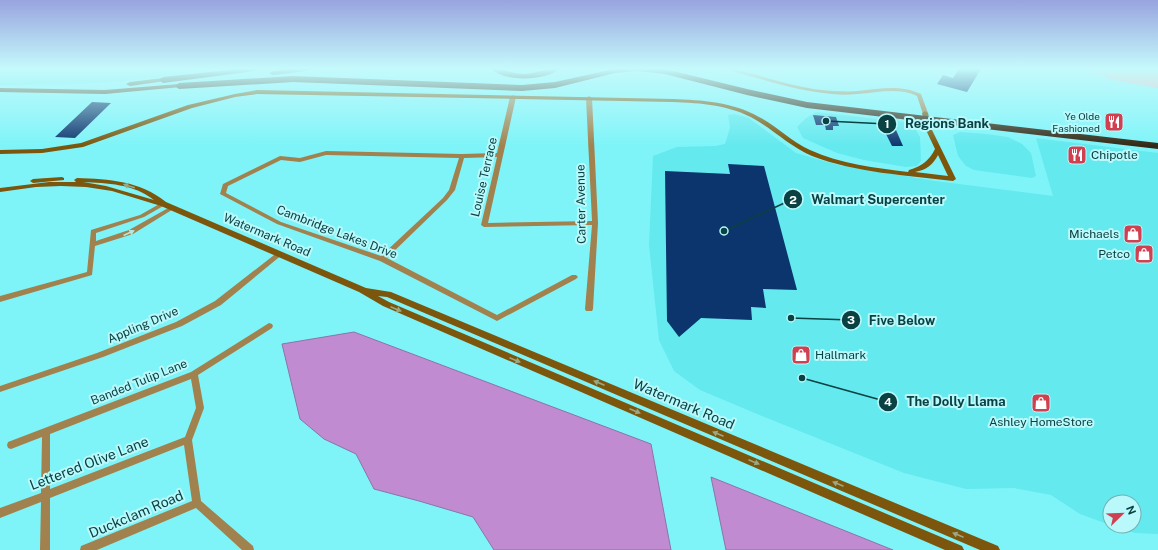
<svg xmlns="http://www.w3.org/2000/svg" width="1158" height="550" font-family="'Public Sans',sans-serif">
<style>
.built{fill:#63e9ee}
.green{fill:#fbb0b2}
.water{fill:#c18bd1;stroke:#8a75a6}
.building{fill:#0c356d}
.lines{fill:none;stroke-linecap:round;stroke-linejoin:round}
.street{fill:#a1814e;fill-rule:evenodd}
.secondary{fill:#7b560c;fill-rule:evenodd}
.primary{fill:#533d19;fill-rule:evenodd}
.highway{fill:#332815;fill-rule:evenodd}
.oneway{fill:#9aa884}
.oneway2{fill:#b5e7e1}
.labels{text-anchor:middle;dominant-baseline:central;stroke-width:4;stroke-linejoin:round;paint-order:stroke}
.far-poi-label{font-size:10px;fill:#0a4143;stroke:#b9f9fb;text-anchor:end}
.poi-label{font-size:12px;fill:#0a4143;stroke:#b9f9fb;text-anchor:start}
.street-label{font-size:12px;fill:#0a4143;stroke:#b9f9fb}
.near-street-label{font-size:14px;fill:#0a4143;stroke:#b9f9fb}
.leader{fill:none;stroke:#0a4143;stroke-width:1.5}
.callout-dot{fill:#0a4143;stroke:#b9f9fb;stroke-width:1.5}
.mark-label{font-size:12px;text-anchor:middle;font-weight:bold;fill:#fff}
.callout-label{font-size:13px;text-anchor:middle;font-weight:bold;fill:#0a4143;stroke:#b9f9fb;stroke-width:4;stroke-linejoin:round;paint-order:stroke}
</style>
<rect width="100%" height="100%" fill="#7ef4f8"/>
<path class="built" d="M0 69H223L126 81 79 84 17 85H0Z
M816 112 905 122 916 130 920 137 921 161 917 166 906 167 864 160 837 153 803 138 797 127 806 118Z
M734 114 749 118 796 153 838 165 935 181 1053 196 1036 138 1158 153V534L1135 533 1114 526H1134V502H1110V525L1080 514 1051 495 1014 488 966 489 904 473 762 416 700 390 674 371 659 340 649 245 653 156 677 147 715 146 725 144 730 128 728 115Z
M960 132 987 134 1008 137 1022 144 1031 153 1036 176 1032 178 974 170 966 166 958 156 953 135Z"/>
<path class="green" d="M1084 69H1158V88L1113 80Z"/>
<path class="water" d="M354 332 651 444 671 550H494L473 517 419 501 374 489 356 454 324 439 300 419 282 344Z
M711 477 893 550H726Z"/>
<path class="building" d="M959 69H981L967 92 937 84 943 75 953 78Z
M92 102 111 103 75 138 55 137Z
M813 115 836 117 839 126H833V130H826L825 125H816Z
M884 130H896L903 146H892Z
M728 164 764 166 797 290 763 289 766 308 751 307 752 320 701 318 679 337 667 321 665 171 730 174Z"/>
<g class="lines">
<path class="street" d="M728 69H735C767 77 799 89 833 91 841 91 849 92 858 91 879 89 900 84 921 94L928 113 925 115 923 114 917 96C898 87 877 93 857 94 849 95 840 95 832 94 797 91 762 79 728 70Z
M513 95 516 97 488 223 592 221 586 98 589 96 592 98 598 223 593 309 592 311H586L585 309 592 225 484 227 481 225 497 157 464 158 455 190 447 200 387 258 497 315 572 275H576L578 277 576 279 497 321 380 261 277 224 220 194 223 184 280 156 300 158 326 151 462 154 497 153 510 97ZM326 155 459 158 449 190 443 198 381 256 281 222 226 193 228 186 281 160 300 162Z
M163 202 165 203 166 204 165 205 144 217 96 233V241L129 230 170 207 172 206 175 208 133 234 95 246 92 275 0 302V296L87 272 91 230 140 215Z
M278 252H280L283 254 221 305 182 326 103 357 0 392V386L97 353 176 322 215 301Z
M269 323 272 324 273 326 272 328 198 375 204 408 192 440 201 501 253 546 254 550H242L196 508 97 550H80L81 546 192 501 184 445 50 498V550H40L41 502 0 518V508L41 493 42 437 11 449 8 448 7 445 8 442 191 372ZM191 379 196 408 185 437 50 489V434Z"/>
<path class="secondary" d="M257 90 673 99C702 100 733 102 759 117 777 126 791 142 810 150 840 164 876 168 908 172L909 170C922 166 929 161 935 149L926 130 922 113 925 111 928 113 932 130 956 179 953 181C906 175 856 173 812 156 791 147 775 131 756 120 731 105 701 103 673 102L257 94 235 97 192 108 83 147 42 153 0 154V150L42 149 81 143 188 105 235 94ZM938 155 948 176 915 172C926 170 933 165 938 155Z
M62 177 64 178V180L33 183 30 181 33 179Z
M77 178C109 179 140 181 166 202L366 288 391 292 998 546 1000 550H980L387 297 378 296 389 302 962 546 964 550H945L383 306 359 292 161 206 112 191 86 187 61 186 36 187 0 192V188L49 182H76L74 180ZM83 182C107 183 134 184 154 200L106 186Z"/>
<path class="primary" d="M163 78 165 79V81L130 86 126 84 130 82Z
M179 84 183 86 181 87 105 94 0 92V88L105 90Z"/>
<path class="highway" d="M237 69H259L255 71 163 83 159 80 163 77Z
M288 69H310L306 71 273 75 269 73 273 71Z
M491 69C503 68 513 74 525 74 537 73 547 68 559 69 546 81 504 82 491 69Z
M614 69H665L747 89 807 102 1158 143V149L807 108 747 95 665 74 637 71 615 73 555 88 522 91 293 82 179 89 175 86 179 83 293 76 522 85 555 82Z"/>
</g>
<defs><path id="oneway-solid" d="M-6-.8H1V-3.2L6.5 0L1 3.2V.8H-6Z"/></defs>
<g class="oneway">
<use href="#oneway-solid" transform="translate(129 186) rotate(-163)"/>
<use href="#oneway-solid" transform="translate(396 309) rotate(23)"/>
<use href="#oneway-solid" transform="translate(515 360) rotate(23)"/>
<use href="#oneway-solid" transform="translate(599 383) rotate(-157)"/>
<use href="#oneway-solid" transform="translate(635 411) rotate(23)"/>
<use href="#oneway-solid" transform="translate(718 434) rotate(-157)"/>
<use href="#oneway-solid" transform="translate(754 462) rotate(23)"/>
<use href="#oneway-solid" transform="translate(838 484) rotate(-157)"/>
<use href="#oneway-solid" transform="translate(958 535) rotate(-157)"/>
</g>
<use class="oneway2" href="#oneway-solid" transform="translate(129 233) rotate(-25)"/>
<linearGradient id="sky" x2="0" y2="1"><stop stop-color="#98a4df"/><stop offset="0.47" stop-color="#c5fafc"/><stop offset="1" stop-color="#c5fafc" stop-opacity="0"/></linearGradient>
<rect width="1158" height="146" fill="url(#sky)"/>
<defs>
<symbol id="restaurant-square" viewBox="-11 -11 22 22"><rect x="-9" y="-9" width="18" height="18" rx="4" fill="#d04051" stroke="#b9f9fb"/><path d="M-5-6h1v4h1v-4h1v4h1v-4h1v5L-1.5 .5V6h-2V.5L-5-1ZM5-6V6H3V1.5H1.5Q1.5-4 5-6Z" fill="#fff"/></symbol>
<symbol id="shop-square" viewBox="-11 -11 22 22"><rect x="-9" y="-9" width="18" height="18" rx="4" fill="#d04051" stroke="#b9f9fb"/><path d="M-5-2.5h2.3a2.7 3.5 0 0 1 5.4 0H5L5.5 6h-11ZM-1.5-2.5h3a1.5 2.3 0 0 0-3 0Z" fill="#fff"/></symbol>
</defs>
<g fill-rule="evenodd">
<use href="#restaurant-square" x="1103" y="111" width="22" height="22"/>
<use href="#restaurant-square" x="1066" y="144" width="22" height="22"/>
<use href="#shop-square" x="1122" y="223" width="22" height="22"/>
<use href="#shop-square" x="1133" y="243" width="22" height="22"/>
<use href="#shop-square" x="790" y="344" width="22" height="22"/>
<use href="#shop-square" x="1030" y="392" width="22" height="22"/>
</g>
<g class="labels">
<g class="far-poi-label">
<text x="1100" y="116">Ye Olde<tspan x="1100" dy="12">Fashioned</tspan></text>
</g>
<g class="poi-label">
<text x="1091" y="155">Chipotle</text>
<text x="1119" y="234" text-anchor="end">Michaels</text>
<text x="1130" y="254" text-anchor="end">Petco</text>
<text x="815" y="355">Hallmark</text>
<text x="1041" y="422" text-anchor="middle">Ashley HomeStore</text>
</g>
<g class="street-label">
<text transform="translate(484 177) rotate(-77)">Louise Terrace</text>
<text transform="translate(581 204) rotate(-91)">Carter Avenue</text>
<text transform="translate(337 232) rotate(21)">Cambridge Lakes Drive</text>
<text transform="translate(267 235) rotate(23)">Watermark Road</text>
<text transform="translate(143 325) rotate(-23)">Appling Drive</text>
<text transform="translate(139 382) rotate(-22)">Banded Tulip Lane</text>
</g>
<g class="near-street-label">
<text transform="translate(684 404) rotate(23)">Watermark Road</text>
<text transform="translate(89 463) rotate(-21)">Lettered Olive Lane</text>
<text transform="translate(136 514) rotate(-23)">Duckclam Road</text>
</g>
</g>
<path class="leader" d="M826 121L887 124M724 231L793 199M791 318L851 320M802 378L888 402"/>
<g class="callout-dot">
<circle cx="826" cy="121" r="4"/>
<circle cx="724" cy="231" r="4"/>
<circle cx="791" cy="318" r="4"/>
<circle cx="802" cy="378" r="4"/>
<circle cx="887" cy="124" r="10"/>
<circle cx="793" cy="199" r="10"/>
<circle cx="851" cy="320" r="10"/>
<circle cx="888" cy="402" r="10"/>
</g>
<g class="mark-label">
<text x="887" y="128">1</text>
<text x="793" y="204">2</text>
<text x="851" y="324">3</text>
<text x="888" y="406">4</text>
</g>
<g class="callout-label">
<text x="947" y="128">Regions Bank</text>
<text x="878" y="204">Walmart Supercenter</text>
<text x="902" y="325">Five Below</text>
<text x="956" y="406">The Dolly Llama</text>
</g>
<g transform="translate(1122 514) rotate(67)"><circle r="19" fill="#b9f9fb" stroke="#73afb1"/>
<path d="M0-3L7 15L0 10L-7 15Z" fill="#d04051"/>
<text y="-6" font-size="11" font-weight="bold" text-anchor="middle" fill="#0a4143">N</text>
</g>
</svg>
